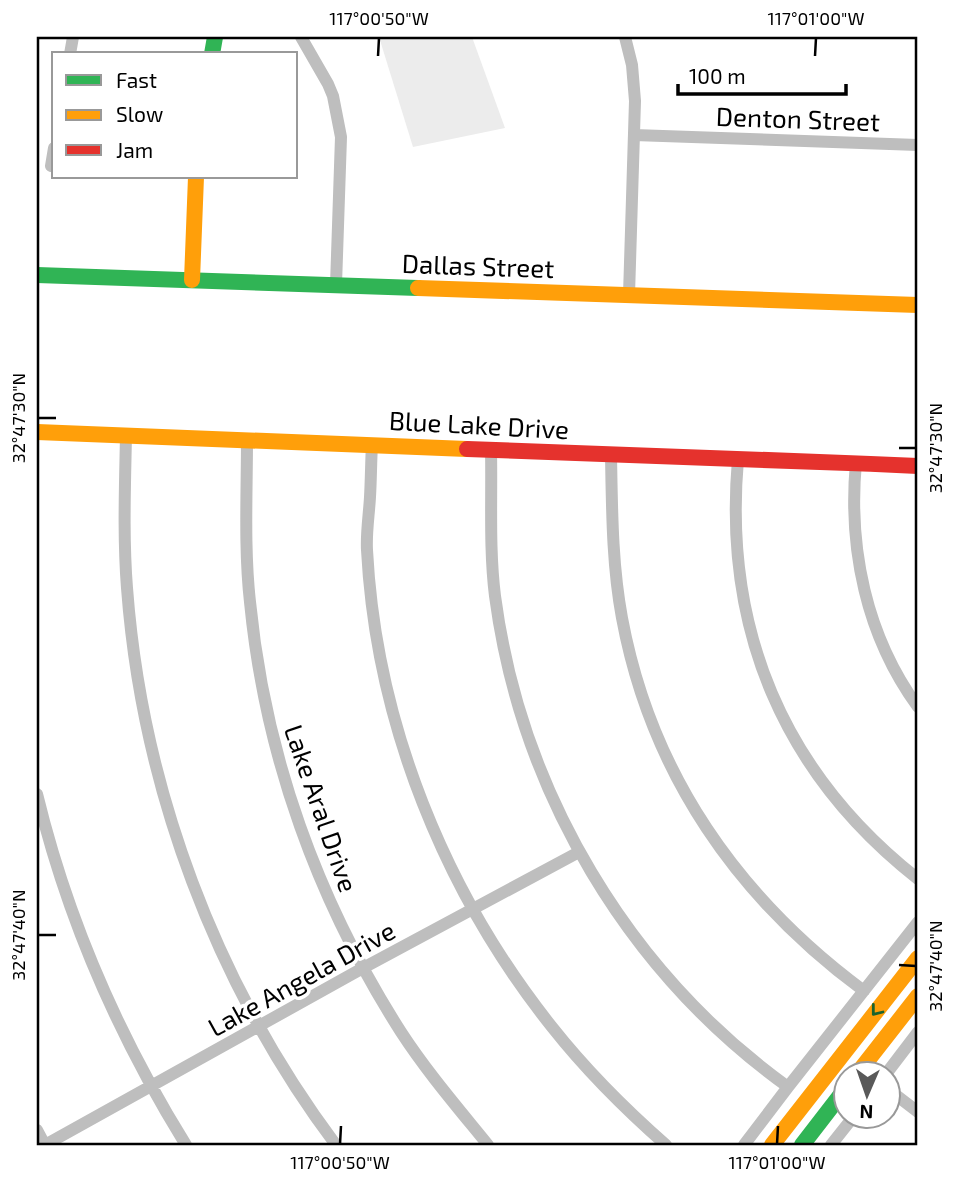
<svg xmlns="http://www.w3.org/2000/svg" width="955" height="1182" font-family="'Exo 2',sans-serif">
<style>
.green{fill:#ececec}
.lines{fill:none;stroke-linecap:round;stroke-linejoin:round}
.street{stroke:#bebebe;stroke-width:12}
.fast{stroke:#30b455;stroke-width:16}
.slow{stroke:#ff9f0a;stroke-width:16}
.jam{stroke:#e5322d;stroke-width:16}
.oneway{stroke:#1a632f}
.ticks{fill:none;stroke:#000;stroke-width:2.5}
.labels{text-anchor:middle;dominant-baseline:central;stroke-width:7;stroke-linejoin:round;paint-order:stroke}
.street-label{font-size:26px;fill:#000;stroke:#fff}
.neatline{fill:none;stroke:#000;stroke-width:2.5}
.ticks-label{font-size:18px;text-anchor:middle;fill:#000}
</style>
<rect width="100%" height="100%" fill="#fff"/>
<path class="green" d="M379,37H472L505,128L413,147Z"/>
<g class="lines">
<path class="street" d="M301,37L328,84L333,96L341,137L336,285
M625,37L632,65L635,101L629,295
M70,54L73,37
M634,135L918,145
M51,166L54,148
M126,435C125,486 123,537 127,588C142,788 216,985 336,1145
M247,439C247,493 244,548 250,602C265,756 318,902 401,1032C427,1072 458,1108 488,1145
M372,444C371,462 371,480 370,497C369,515 366,533 367,550C376,723 445,893 552,1027C586,1070 625,1109 666,1145
M491,449C492,498 489,548 495,596C521,792 628,972 788,1087
M611,455C612,509 612,564 622,618C651,774 738,898 864,991
M738,459C723,629 783,773 918,879
M856,462C848,548 866,636 918,707
M37,794C67,918 119,1037 186,1145
M886,1074L918,1032
M888,1089L918,1112
M37,1130L45,1145
M45,1145L363,968L579,852
M744,1145L788,1087L918,922
M831,1145L854,1116"/>
<path class="fast" d="M212,54L215,37
M37,275L418,288
M802,1145L846,1088"/>
<path class="slow" d="M192,280L196,177
M418,288L918,305
M37,432L467,449
M857,1074L918,996
M772,1145L918,958"/>
<path class="jam" d="M467,449C618,455 768,459 918,466"/>
</g>
<defs><path id="oneway-chevron" d="M-2-3.5L2.5 0L-2 3.5" fill="none" stroke-width="1.6" stroke-linecap="round" stroke-linejoin="round" transform="scale(1.75)"/></defs>
<use class="oneway" href="#oneway-chevron" transform="translate(876 1011) rotate(128)"/>
<path class="ticks" d="M378,56L379,38M815,56L816,38M38,418H56M899,448H916M38,935H56M899,965L916,966M340,1144L341,1126M777,1144L778,1126"/>
<g class="labels">
<g class="street-label">
<text transform="translate(798 118) rotate(2)">Denton Street</text>
<text transform="translate(478 265) rotate(2)">Dallas Street</text>
<text transform="translate(479 424) rotate(3)">Blue Lake Drive</text>
<text transform="translate(322 808) rotate(71)">Lake Aral Drive</text>
<text transform="translate(301 978) rotate(-29)">Lake Angela Drive</text>
</g>
</g>
<rect width="955" height="1182" fill="none" stroke="#ffffff" stroke-width="77"/>
<rect x="52" y="52" width="245" height="126" fill="#ffffff" stroke="#999999" stroke-width="2"/>
<rect x="66" y="75" width="35" height="10" fill="#30b455" stroke="#999999" stroke-width="2"/>
<text x="116" y="88" font-size="21" fill="#000000">Fast</text>
<rect x="66" y="110" width="35" height="10" fill="#ff9f0a" stroke="#999999" stroke-width="2"/>
<text x="116" y="122" font-size="21" fill="#000000">Slow</text>
<rect x="66" y="145" width="35" height="10" fill="#e5322d" stroke="#999999" stroke-width="2"/>
<text x="116" y="158" font-size="21" fill="#000000">Jam</text>
<g transform="translate(867 1095) rotate(182)"><circle r="33" fill="#ffffff" stroke="#999999" stroke-width="2"/>
<path d="M0-5L12 26L0 18L-12 26Z" fill="#595959"/>
<text y="-10" font-size="19" font-weight="bold" text-anchor="middle" fill="#000000">N</text>
</g>
<path d="M678 84v10h168v-10" fill="none" stroke="#000000" stroke-width="3.5"/>
<text x="689" y="84" font-size="21" fill="#000000" stroke="#ffffff" stroke-width="5" paint-order="stroke">100 m</text>
<rect x="38" y="38" width="878" height="1106" class="neatline"/>
<g class="ticks-label">
<text x="379" y="25">117°00'50"W</text>
<text x="816" y="25">117°01'00"W</text>
<text transform="translate(19 418) rotate(-90)" y="6">32°47'30"N</text>
<text transform="translate(936 448) rotate(-90)" y="6">32°47'30"N</text>
<text transform="translate(19 935) rotate(-90)" y="6">32°47'40"N</text>
<text transform="translate(936 966) rotate(-90)" y="6">32°47'40"N</text>
<text x="340" y="1169">117°00'50"W</text>
<text x="777" y="1169">117°01'00"W</text>
</g>
</svg>
